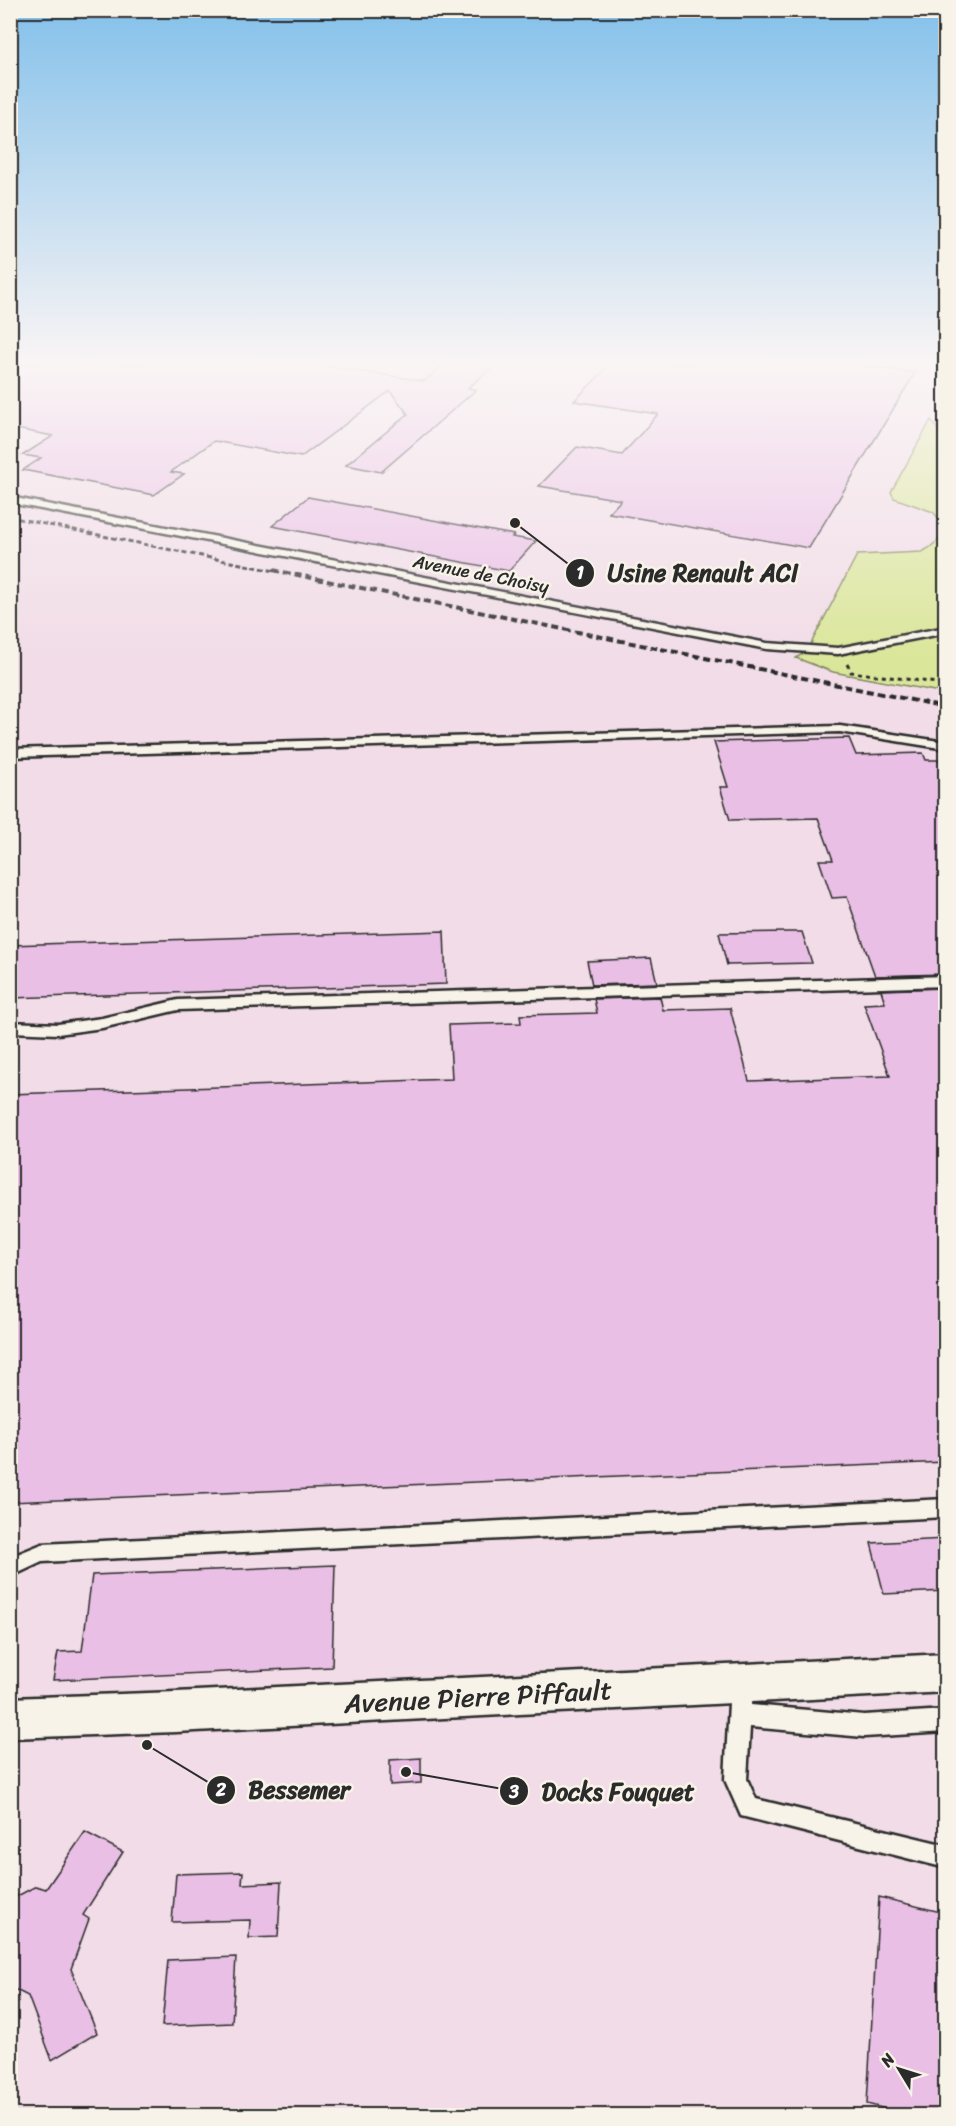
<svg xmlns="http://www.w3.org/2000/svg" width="956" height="2126" font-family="Sriracha,sans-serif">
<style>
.built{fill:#f1dce7}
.green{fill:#dae699;stroke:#828862;stroke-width:1.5}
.building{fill:#eabfe6;stroke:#2b2b2b;stroke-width:1.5}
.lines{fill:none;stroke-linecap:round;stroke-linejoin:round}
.lane-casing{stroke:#2b2b2b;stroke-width:5}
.street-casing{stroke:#2b2b2b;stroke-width:5}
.path{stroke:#2b2b2b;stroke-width:3;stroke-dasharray:4 4;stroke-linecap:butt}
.lane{fill:#f7f3e8;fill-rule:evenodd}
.street{fill:#f7f3e8;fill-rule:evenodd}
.rail-far1{stroke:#2b2b2b;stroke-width:3;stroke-dasharray:5 3;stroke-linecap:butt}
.rail{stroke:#2b2b2b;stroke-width:4;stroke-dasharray:7 4;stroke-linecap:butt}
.labels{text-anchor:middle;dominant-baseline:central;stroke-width:5;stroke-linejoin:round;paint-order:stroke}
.far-street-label{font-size:18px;fill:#2b2b2b;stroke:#f7f3e8}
.near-street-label{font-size:27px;fill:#2b2b2b;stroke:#f7f3e8}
.leader{fill:none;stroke:#2b2b2b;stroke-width:2}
.callout-dot{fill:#2b2b2b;stroke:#f7f3e8;stroke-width:2}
.mark-label{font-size:18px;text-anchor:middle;font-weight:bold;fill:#fff}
.callout-label{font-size:24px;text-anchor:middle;font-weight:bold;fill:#2b2b2b;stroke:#f7f3e8;stroke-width:5;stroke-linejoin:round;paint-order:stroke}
</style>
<rect width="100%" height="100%" fill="#f4e9e8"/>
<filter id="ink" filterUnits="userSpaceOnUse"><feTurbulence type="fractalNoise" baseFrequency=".0167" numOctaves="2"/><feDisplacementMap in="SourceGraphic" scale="12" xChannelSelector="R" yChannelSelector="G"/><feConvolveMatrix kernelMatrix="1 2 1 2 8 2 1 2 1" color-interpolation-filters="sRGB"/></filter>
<g filter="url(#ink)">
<path class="built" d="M11,364H945V674L833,672L945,693V2115L11,2116Z"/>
<path class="green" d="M931,420L945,440V693L833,672L796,658L807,651L857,555L922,552C932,547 944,537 945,526L933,512L894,498L891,492Z"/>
<path class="building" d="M10,364H313L424,381L445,364H497L468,388L476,390L381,472L346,465L408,414L390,391L301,457L214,441L171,472L184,474L154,495L23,470L41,458L23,455L53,436L10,428Z
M611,364H849L915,373L809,548L609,513L621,500L539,486L577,447L622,455L658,414L574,401Z
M308,497L514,535L512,537L536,541L509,571L272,526Z
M849,738L856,755L923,753L926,760H945V974L875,976L847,897L832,898L819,860H833L818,818L730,820L720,787H728L714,742Z
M444,931L446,984L10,998V945Z
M787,932H802L812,963L727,965L719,933Z
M651,958L657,983L592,985L587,961Z
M945,988V1462L10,1502V1094L452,1079L449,1025L521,1023L520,1015L597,1013L594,999L660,997L663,1010L730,1008L749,1081L890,1076L864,1004L885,1003L881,990Z
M945,1539V1591L884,1594L871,1543Z
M335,1565L332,1667L53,1680L58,1652L82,1651L92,1575Z
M421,1758V1783L390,1785V1760Z
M85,1832L123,1852L83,1915L89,1919L71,1969L97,2033L52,2060L28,1996L10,1987V1900L36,1886L46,1889Z
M243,1872L242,1884L281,1882L278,1937L249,1938L250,1920L172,1922L176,1874Z
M879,1897L945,1913V2115H908L867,2104Z
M236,1957L232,2023L162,2026L168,1960Z"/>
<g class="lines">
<g class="lane-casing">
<path id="lane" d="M10,497L767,643L838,648L946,627V633L838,654L767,649L10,503Z
M840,726L946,742V749L840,732L10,757V749Z
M946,976V986L178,1010L102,1028L58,1034L10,1032V1022L58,1024L102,1018L178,1000Z
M946,1499V1517L42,1562L10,1577V1557L42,1544Z
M741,1673L749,1676L752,1683L751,1705L864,1715L946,1710V1732L864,1737L750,1727L747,1779L756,1799L946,1845V1868L741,1816L725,1780L730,1683L733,1676Z"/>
</g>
<g class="street-casing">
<path id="street" d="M946,1654V1692L176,1732L10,1738V1698L176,1692Z"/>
</g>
<path class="path" d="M847,664L851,672L946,684"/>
<use href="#lane" class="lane"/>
<use href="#street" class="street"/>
<path class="rail-far1" d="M10,517L280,572"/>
<path class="rail" d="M273,570L946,707"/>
</g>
</g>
<linearGradient id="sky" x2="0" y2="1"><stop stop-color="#83c0ea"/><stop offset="0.55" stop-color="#faf5f5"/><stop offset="1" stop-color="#faf5f5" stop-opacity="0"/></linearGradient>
<rect width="956" height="661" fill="url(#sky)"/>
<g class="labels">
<g class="far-street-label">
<text transform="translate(481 574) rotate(11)">Avenue de Choisy</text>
</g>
<g class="near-street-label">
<text transform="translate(478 1697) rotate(-3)">Avenue Pierre Piffault</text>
</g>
</g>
<path class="leader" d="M515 523L580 573M147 1745L221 1790M406 1772L514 1791"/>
<g class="callout-dot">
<circle cx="515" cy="523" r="6"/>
<circle cx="147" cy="1745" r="6"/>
<circle cx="406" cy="1772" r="6"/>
<circle cx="580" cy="573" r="15"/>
<circle cx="221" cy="1790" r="15"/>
<circle cx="514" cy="1791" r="15"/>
</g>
<g class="mark-label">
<text x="580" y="579">1</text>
<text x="221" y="1796">2</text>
<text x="514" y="1798">3</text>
</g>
<g class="callout-label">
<text x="703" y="581">Usine Renault ACI</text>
<text x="299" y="1798">Bessemer</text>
<text x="618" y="1800">Docks Fouquet</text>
</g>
<rect width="956" height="2126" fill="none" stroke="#f7f3e8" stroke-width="36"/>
<rect x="18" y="18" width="920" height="2090" fill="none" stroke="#2b2b2b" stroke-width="2" filter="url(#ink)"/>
<g transform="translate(899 2069) rotate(308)" stroke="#f7f3e8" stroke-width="4.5" paint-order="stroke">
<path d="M0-4.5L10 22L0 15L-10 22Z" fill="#2b2b2b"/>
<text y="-9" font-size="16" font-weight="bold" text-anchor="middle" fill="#2b2b2b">N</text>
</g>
</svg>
